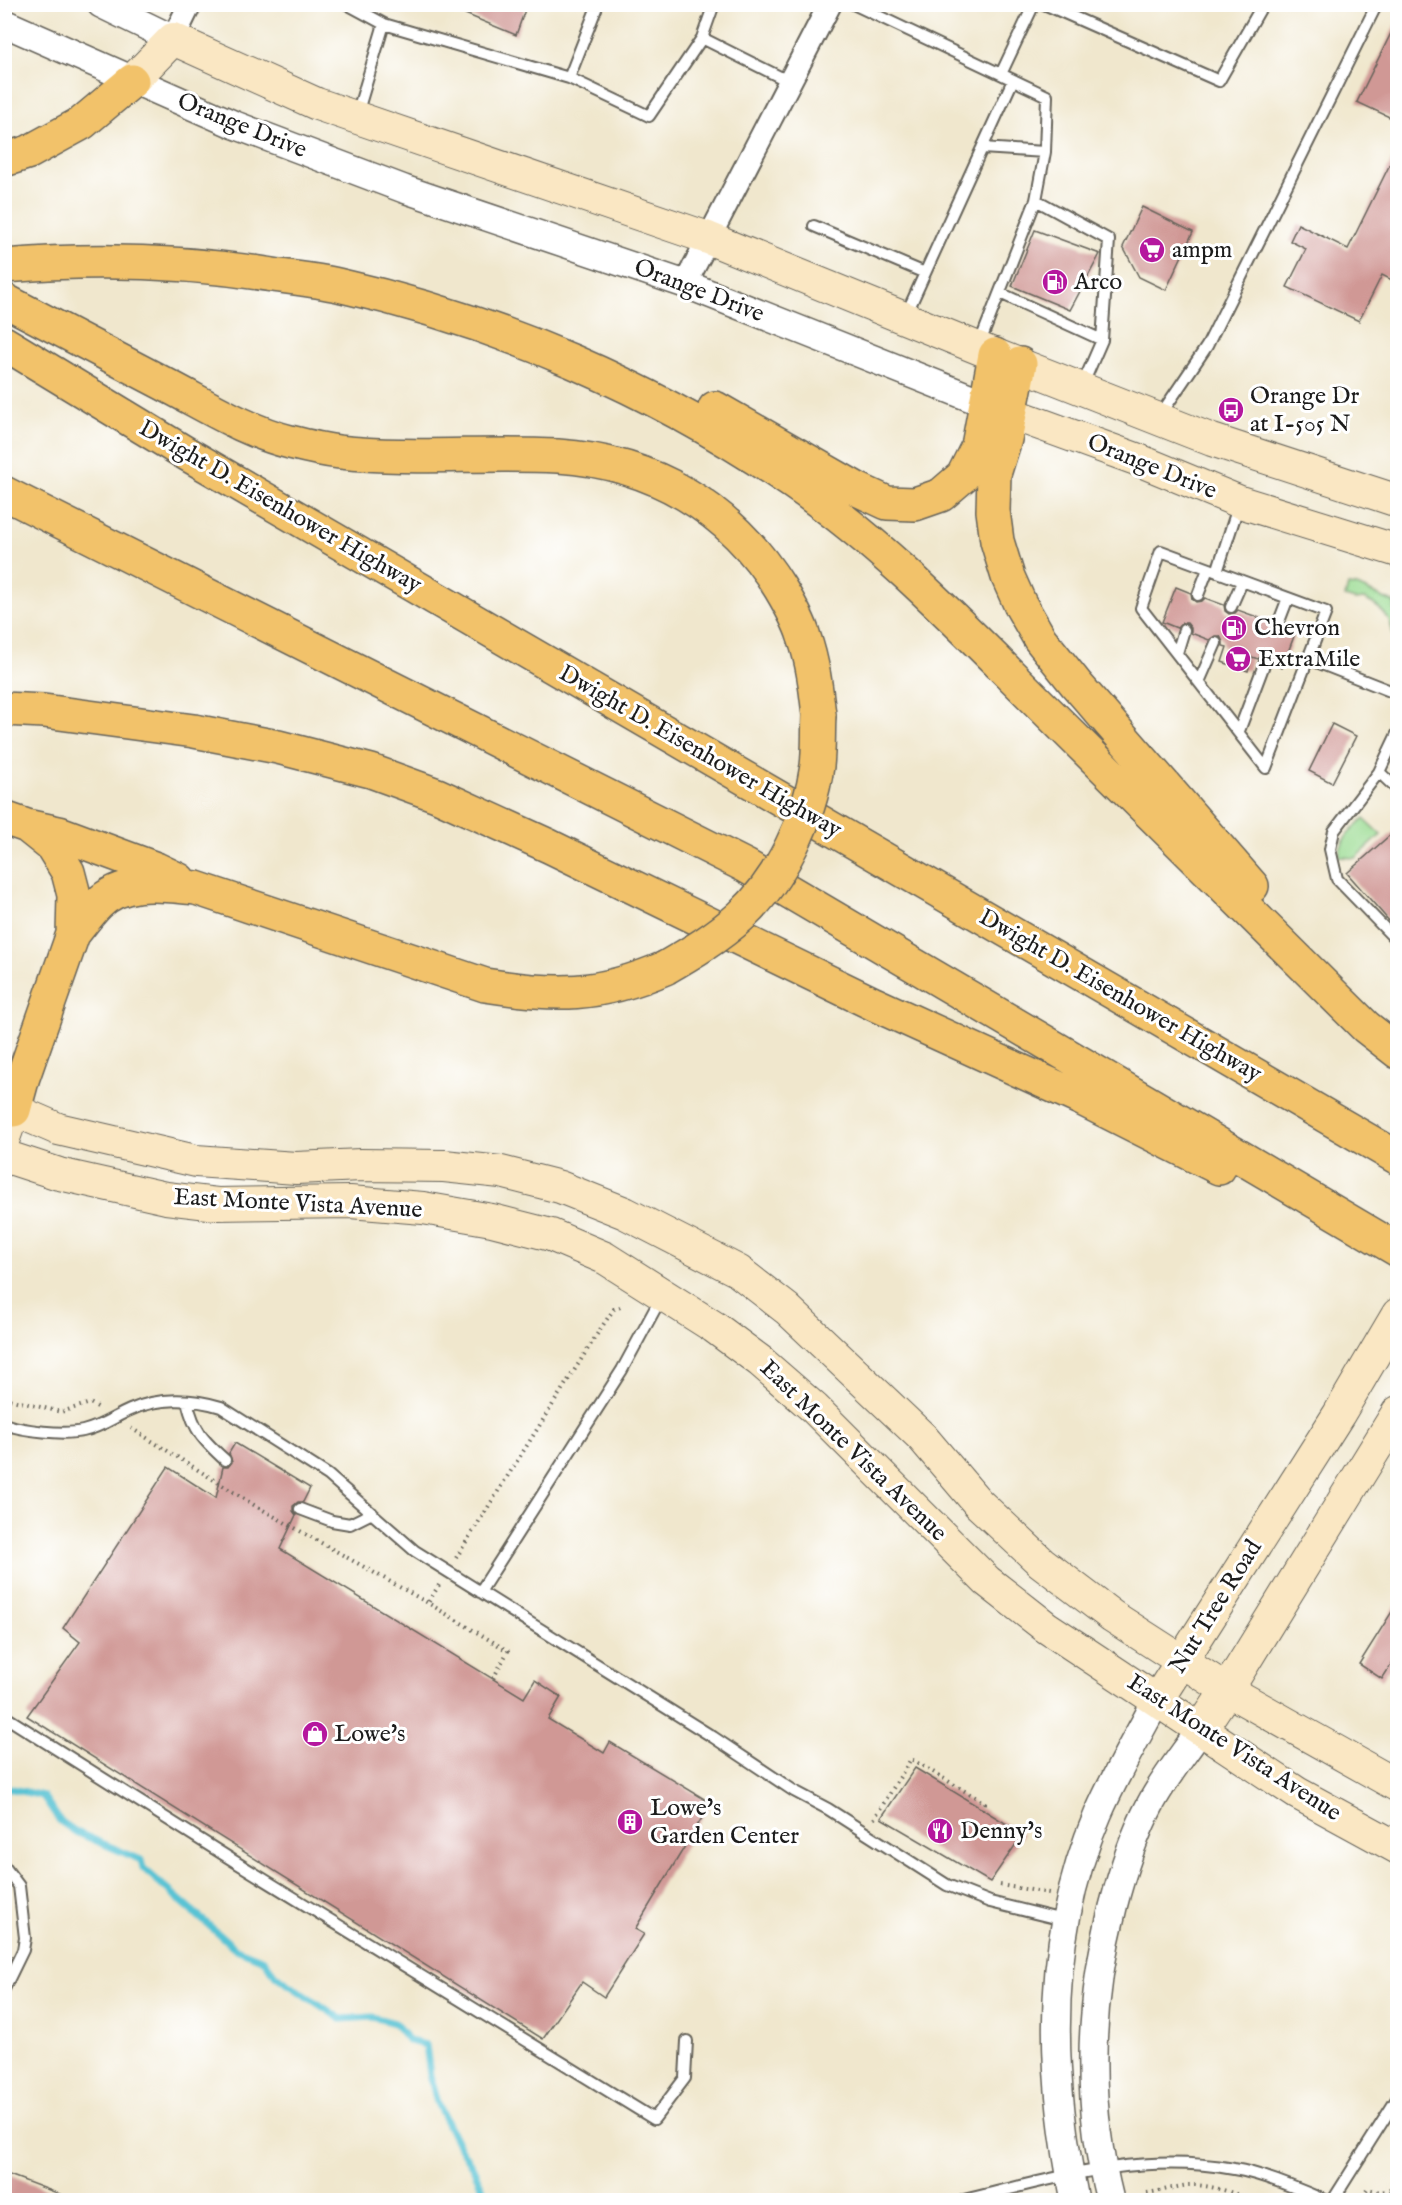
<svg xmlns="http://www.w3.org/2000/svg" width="1402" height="2205" font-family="'IM FELL English',serif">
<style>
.grass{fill:#9bdc93;stroke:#5c7c58;stroke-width:1.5}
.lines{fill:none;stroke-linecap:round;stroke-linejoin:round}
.stream{stroke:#59c3d4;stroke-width:7}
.building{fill:#d09895}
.service-casing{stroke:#66635a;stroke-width:14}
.minor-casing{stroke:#66635a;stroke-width:26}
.tertiary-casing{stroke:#66635a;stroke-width:30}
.secondary-casing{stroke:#66635a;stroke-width:34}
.motorway-casing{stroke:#66635a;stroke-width:36}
.path{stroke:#66635a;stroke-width:4;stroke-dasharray:1.5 4.5;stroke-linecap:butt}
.service{stroke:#fff;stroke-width:10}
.minor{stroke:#fff;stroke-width:22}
.tertiary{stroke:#fff;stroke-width:27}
.secondary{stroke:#fae7c3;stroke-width:32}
.motorway{stroke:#f2c26a;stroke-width:33}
.motorway-bridge-casing{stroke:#66635a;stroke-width:36;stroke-linecap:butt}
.motorway-bridge{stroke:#f2c26a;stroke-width:33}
.labels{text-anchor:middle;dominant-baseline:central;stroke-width:6;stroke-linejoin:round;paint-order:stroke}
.street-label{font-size:24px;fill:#1c1c1c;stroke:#fff}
.poi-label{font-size:24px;fill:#1c1c1c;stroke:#fff;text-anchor:start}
</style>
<rect width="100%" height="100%" fill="#fff"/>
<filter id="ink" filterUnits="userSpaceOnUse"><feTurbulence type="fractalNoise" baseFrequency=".0167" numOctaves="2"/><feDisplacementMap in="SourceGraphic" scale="12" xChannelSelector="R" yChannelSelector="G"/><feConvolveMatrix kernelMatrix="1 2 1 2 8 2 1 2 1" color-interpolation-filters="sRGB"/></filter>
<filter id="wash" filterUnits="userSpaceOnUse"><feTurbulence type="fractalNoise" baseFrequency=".008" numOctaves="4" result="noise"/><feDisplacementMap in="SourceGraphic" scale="24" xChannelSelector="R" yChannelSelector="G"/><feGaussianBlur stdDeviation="1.35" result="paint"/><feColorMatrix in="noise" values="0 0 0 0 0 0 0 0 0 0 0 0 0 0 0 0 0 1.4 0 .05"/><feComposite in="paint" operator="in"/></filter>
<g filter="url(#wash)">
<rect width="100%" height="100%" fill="#f0e7cd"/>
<path class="grass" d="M1348,585L1357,586L1395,603L1394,610L1397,618V653L1396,652C1393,625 1390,611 1364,599L1355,600L1345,597Z
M1364,819L1381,835L1356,858L1339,857C1341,838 1351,830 1364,819Z"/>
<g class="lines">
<path class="stream" d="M4,1787L43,1796L60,1821L76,1832L141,1860L143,1868L236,1949L264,1960L276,1976L341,2019L372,2017L395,2023L409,2041L426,2045L430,2075L437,2103L457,2143L473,2168L488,2200"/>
</g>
<g id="blocks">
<path class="building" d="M441,4H527L516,35Z
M1398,19V121L1357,102Z
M1398,148V283L1382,275L1359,321L1287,287L1306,249L1290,241L1298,224L1348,249Z
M1142,207L1193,232L1166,290L1139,277L1123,247Z
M1035,230L1100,254L1070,310L1012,286Z
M1176,587L1191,593L1192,599L1196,602L1202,601L1205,598L1224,605L1225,611L1229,614L1235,613L1238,610L1271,622L1272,628L1276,631L1282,630L1285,627L1296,631L1282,668L1272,664L1271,658L1267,655L1261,656L1258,659L1252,657L1248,671L1222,662L1227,647L1223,646V642L1220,636H1215L1209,640L1191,633V628L1187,623H1182L1177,628L1162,622Z
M1332,724L1356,736L1332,783L1309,771Z
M1398,828V931L1347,873Z
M235,1443L310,1488L303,1502H298L293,1506V1511L296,1515L280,1549L524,1698L535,1680L561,1697L548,1719L604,1753L610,1742L711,1803L635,1929L644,1934L604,1997L582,1982L543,2039L27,1716L80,1642L63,1628L168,1467L216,1498L223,1467H228L232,1462L229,1453Z
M1398,1602V1654L1382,1679L1359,1664Z
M915,1768L1023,1834L990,1882L881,1818Z
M4,2173L73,2199L72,2200H4Z"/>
</g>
</g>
<g filter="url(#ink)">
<use href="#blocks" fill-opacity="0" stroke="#66635a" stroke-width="1.5"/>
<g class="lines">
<g class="service-casing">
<path id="service" d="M347,4L384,24
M714,4L702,38L790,82
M853,4L1047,96L1045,152L1036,200
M1044,4L1219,81L1263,4
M1001,74L1034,4
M569,78L649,116L702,38
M357,114L384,24L569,78L598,4
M982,148L1045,152
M814,226L925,273
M1000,293L1102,340
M905,317L1013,80
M979,345L1036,200L1109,240L1102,340L1082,386
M1159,417L1207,346L1377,4
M1161,551L1326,612L1266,768L1141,608Z
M1217,572L1239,504
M1198,595L1208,569
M1231,607L1242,582
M1278,624L1288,598
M1177,653L1184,630
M1309,659L1398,694
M1199,682L1216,643
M1239,731L1265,662
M1398,732L1379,772L1398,790
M1379,772L1334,831L1330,849L1337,879L1398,942
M187,1401C194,1431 203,1440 225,1460
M4,1424C24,1431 63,1435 83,1431C101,1427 114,1417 130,1410C159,1397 192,1398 221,1407L328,1475L415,1551L713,1737L794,1791L828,1809L947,1885L990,1902L1067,1921
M300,1509L332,1521L350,1524L372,1513
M480,1592L622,1370L662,1296
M4,1716L234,1861L654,2119L685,2078L687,2041
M4,1866L19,1886L25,1938L23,1950L4,1989
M964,2200C1055,2178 1139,2152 1234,2169C1260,2173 1299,2189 1324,2200
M1333,2200L1398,2097"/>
</g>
<g class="minor-casing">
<path id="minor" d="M173,39L190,4
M685,284L830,4"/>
</g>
<g class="tertiary-casing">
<path id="tertiary" d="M101,4L173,39
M4,23L235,125L404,189L685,284L1004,411
M1075,2200C1049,2073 1045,1935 1098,1814C1115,1775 1137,1737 1157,1700
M1110,2200C1085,2102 1088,2006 1113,1907C1122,1872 1133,1837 1150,1805C1164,1778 1184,1754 1201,1729"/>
</g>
<g class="secondary-casing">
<path id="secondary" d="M132,81L173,39L317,104L708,238L978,348L1212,440L1398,501
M1010,413L1136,459L1240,502L1398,551
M4,1138L14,1110L58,1129L196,1161L296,1168L361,1165L444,1166L501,1172L560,1187L625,1213L738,1271L787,1309L922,1437L978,1503L1041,1562L1112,1616L1227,1690L1398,1786
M4,1156L59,1174L166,1198L217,1204L350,1202L423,1208L492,1220L551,1235L605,1258L714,1327L760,1361L814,1408L987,1581L1046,1627L1297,1793L1398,1848
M1157,1700L1339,1414L1398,1314
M1201,1729L1227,1690L1398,1412"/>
</g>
<g class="motorway-casing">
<path id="motorway" d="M4,160L29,152L82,123L132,81
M4,266C95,258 184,261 273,275C294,278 316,280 338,285C499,321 656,389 792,482C886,546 966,631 1047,711C1153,816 1260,922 1366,1027L1398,1052
M4,300C60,329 116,359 172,388C210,408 249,432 290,442C306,446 323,450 339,452C412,460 485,452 558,456C652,462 731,508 780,588C789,603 799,620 804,637C813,662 816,689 819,715
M4,343L182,451L1398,1158
M1020,364L1005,439L994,474L993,511L997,541L1008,577L1020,604L1040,639L1076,684L1252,886
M715,408L857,489L887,503L915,504L941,495L963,476L978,446L995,355
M4,493L746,866L1398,1250
M4,709L44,711L194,731L278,747L371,771L437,795L549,846L874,1004L1080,1098L1219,1168
M4,818L27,826L59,833L156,869L179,880
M73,934C81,924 89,913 98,904C124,878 162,885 196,888L485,985C556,996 598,997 665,968
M14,1110L23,1077L73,934L74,895L68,872L52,846L27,826"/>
</g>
<path class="path" d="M4,1398L61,1412L90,1403L99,1408
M131,1428L254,1505L428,1603
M456,1558L601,1328L614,1309L624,1306
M439,1585L428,1603L508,1651L493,1679
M874,1819L911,1759L985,1803L982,1810
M1000,1885L1049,1893
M1394,2189L1398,2175
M1147,2193C1161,2191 1175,2187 1188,2185C1208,2184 1235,2193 1253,2200
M1359,2200L1367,2189L1381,2192L1394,2189L1398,2191"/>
<use href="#service" class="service"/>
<use href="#minor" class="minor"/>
<use href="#tertiary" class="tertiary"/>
<use href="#secondary" class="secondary"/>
<use href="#motorway" class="motorway"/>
<g class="motorway-bridge-casing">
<path id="motorway-bridge" d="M665,968C691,953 718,937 741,916C780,880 810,818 817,766C819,749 818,732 819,715"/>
</g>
<use href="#motorway-bridge" class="motorway-bridge"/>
</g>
</g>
<defs>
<g id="supermarket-disc" transform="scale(1.35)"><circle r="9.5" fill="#b5179e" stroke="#fff"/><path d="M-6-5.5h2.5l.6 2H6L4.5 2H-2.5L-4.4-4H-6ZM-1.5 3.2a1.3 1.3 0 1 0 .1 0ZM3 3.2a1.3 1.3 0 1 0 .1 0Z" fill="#fff"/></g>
<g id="fuel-disc" transform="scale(1.35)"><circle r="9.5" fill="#b5179e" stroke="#fff"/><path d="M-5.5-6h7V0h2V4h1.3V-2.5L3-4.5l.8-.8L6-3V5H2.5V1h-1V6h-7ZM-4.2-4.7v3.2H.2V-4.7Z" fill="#fff"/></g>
<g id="bus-disc" transform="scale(1.35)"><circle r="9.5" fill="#b5179e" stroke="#fff"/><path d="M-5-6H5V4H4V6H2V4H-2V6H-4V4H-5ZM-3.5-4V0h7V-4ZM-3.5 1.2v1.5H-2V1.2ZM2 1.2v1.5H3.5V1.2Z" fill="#fff"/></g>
<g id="shop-disc" transform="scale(1.35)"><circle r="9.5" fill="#b5179e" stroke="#fff"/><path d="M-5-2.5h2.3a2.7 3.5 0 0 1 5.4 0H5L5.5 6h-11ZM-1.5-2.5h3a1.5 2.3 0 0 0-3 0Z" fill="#fff"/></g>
<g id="building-disc" transform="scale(1.35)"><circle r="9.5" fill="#b5179e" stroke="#fff"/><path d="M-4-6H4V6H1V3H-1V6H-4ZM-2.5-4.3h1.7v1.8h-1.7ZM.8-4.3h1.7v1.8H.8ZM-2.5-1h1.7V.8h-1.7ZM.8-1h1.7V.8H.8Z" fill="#fff"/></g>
<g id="restaurant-disc" transform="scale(1.35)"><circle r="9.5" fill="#b5179e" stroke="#fff"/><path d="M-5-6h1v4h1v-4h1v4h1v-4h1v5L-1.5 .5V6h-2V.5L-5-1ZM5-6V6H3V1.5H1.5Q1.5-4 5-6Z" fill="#fff"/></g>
</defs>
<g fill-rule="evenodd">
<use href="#supermarket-disc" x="1152" y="250"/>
<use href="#fuel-disc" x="1055" y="282"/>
<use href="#bus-disc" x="1231" y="410"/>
<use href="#fuel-disc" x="1234" y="628"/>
<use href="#supermarket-disc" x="1238" y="659"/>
<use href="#shop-disc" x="315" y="1734"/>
<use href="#building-disc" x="630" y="1822"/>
<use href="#restaurant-disc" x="940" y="1831"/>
</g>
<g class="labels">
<g class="street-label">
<text transform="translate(242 126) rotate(22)">Orange Drive</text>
<text transform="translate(699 291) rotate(21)">Orange Drive</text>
<text transform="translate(1152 467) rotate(22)">Orange Drive</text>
<text transform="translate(280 507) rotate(30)">Dwight D. Eisenhower Highway</text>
<text transform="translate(700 752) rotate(30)">Dwight D. Eisenhower Highway</text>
<text transform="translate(1120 996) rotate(30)">Dwight D. Eisenhower Highway</text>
<text transform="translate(298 1204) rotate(3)">East Monte Vista Avenue</text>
<text transform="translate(853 1451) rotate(44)">East Monte Vista Avenue</text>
<text transform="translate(1216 1607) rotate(-58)">Nut Tree Road</text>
<text transform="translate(1234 1748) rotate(33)">East Monte Vista Avenue</text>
</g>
<g class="poi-label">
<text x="1172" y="250">ampm</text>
<text x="1074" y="282">Arco</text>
<text x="1250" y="396">Orange Dr<tspan x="1250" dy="28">at I-505 N</tspan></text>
<text x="1254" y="628">Chevron</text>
<text x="1258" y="659">ExtraMile</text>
<text x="334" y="1734">Lowe's</text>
<text x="650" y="1808">Lowe's<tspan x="650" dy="28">Garden Center</tspan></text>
<text x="960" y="1831">Denny's</text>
</g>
</g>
<rect width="1402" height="2205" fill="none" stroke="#fff" stroke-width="24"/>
</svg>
